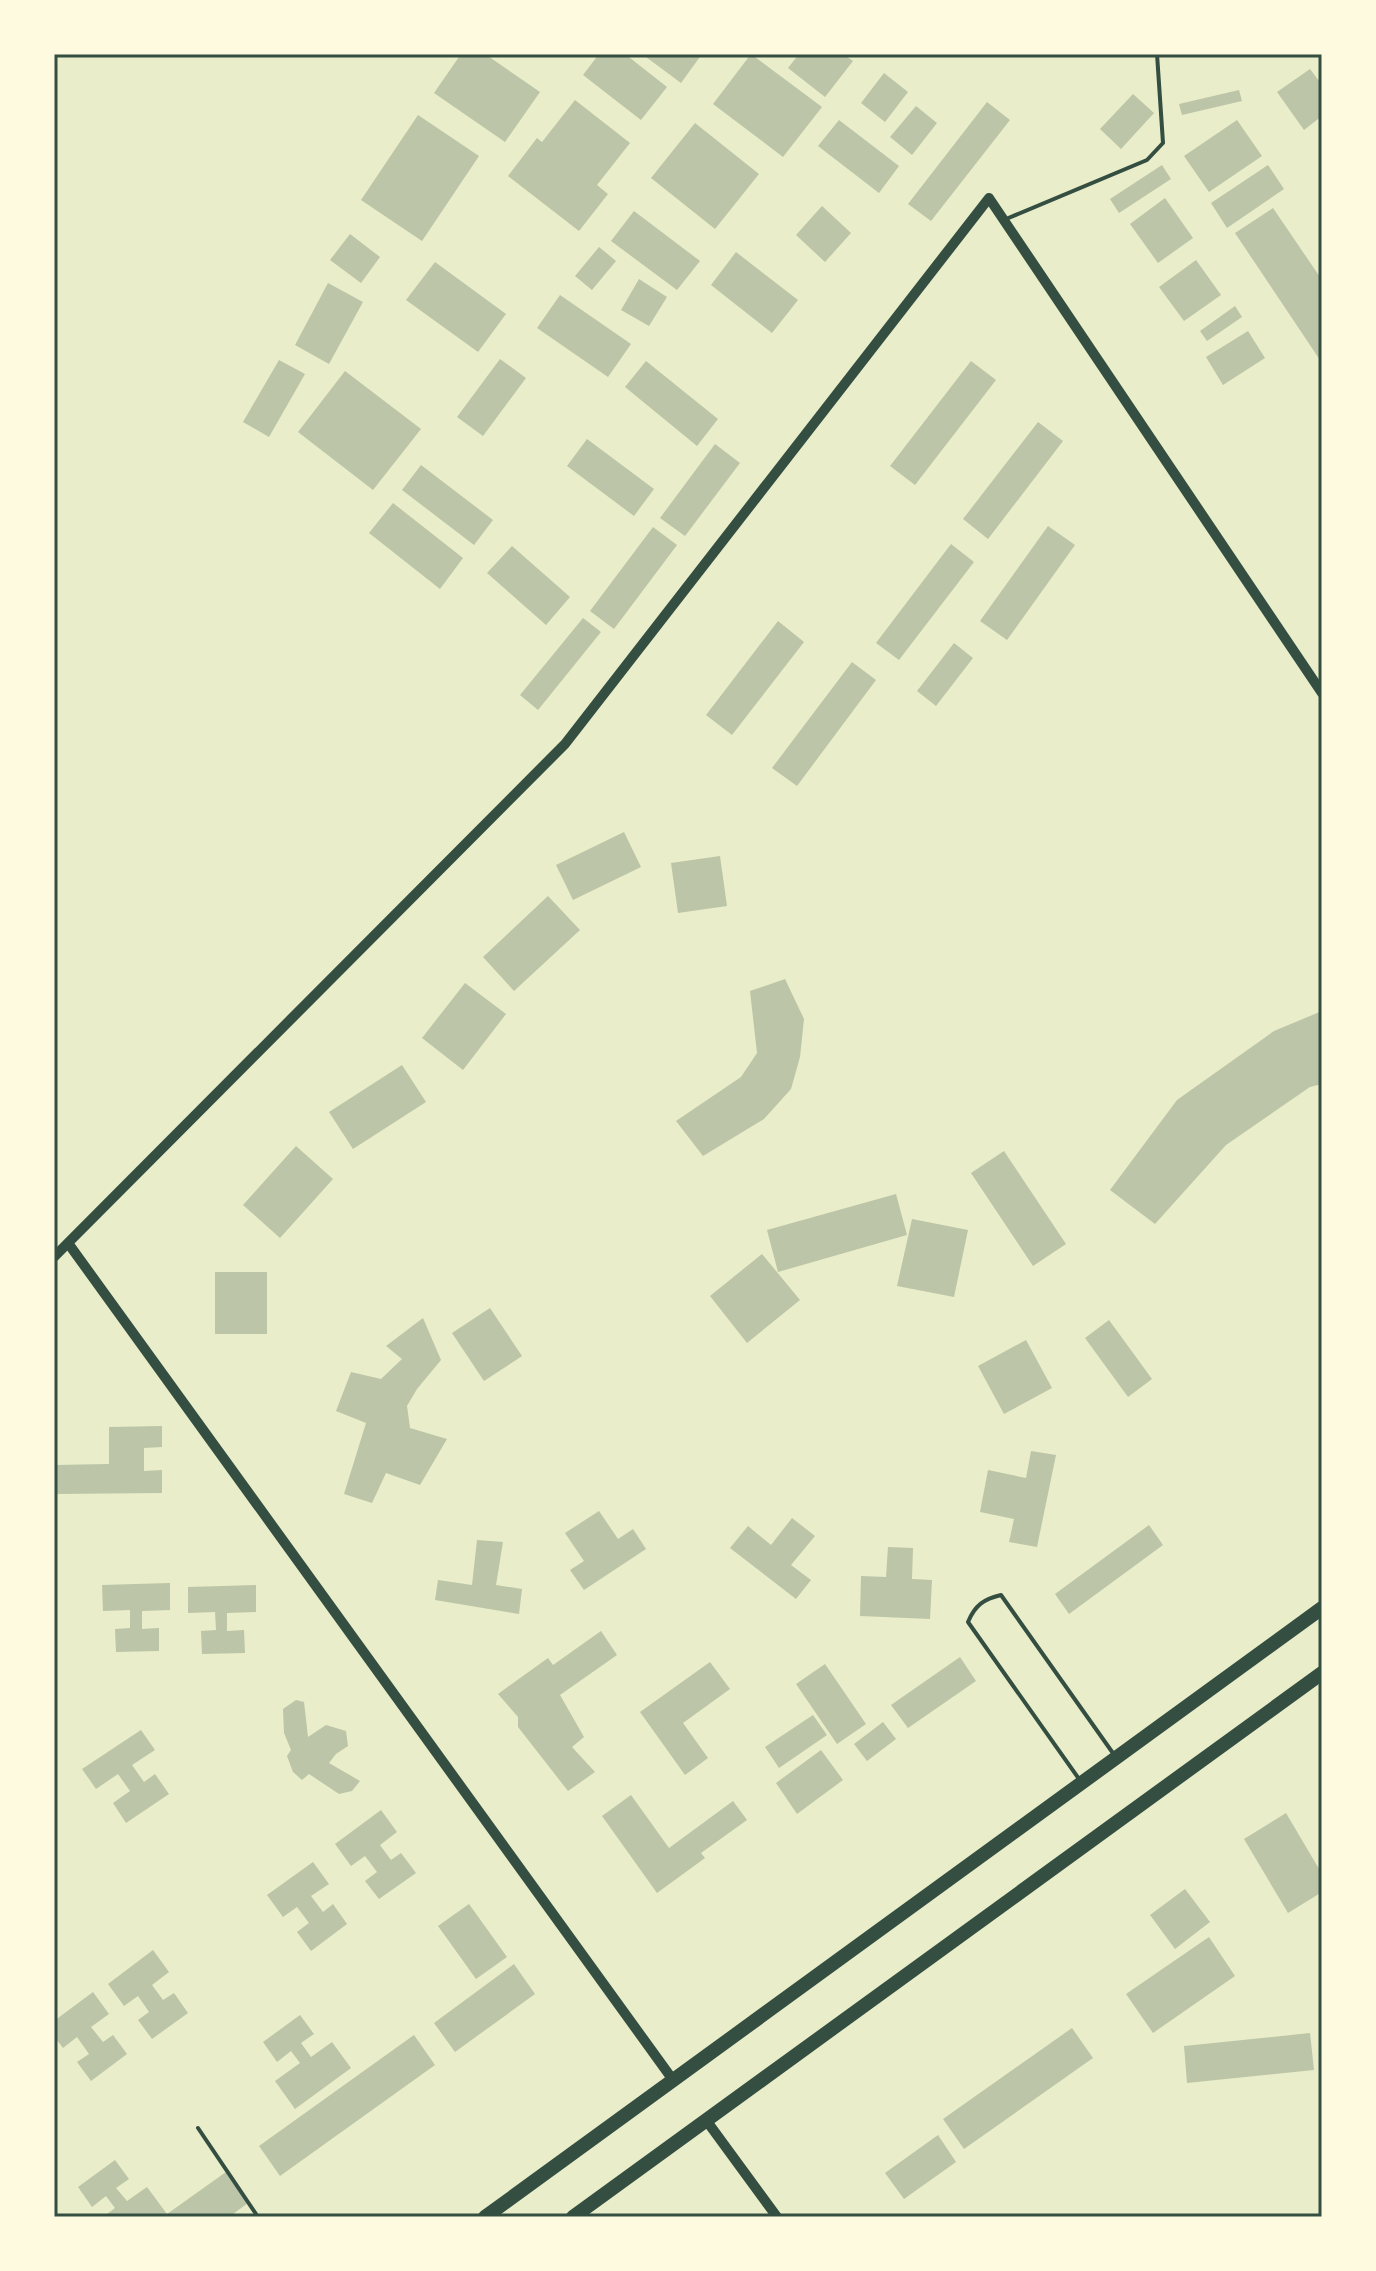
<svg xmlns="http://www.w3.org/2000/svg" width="1376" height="2271" font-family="Manrope,sans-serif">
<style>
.building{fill:#bcc5a7}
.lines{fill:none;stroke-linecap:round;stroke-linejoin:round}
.service{stroke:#344e41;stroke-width:4}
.tertiary{stroke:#344e41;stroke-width:10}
.trunk{stroke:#344e41;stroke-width:14}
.neatline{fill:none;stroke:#344e41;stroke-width:3}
</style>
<rect width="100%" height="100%" fill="#e9edc9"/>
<path class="building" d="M461,54H485L540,92L505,142L434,93Z
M599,54H625L667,87L641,120L583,75Z
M642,54H702L681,83Z
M751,54L822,107L783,157L713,104Z
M799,54H843L853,61L825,97L788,68Z
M1310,69L1322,85V116L1304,130L1277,92Z
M884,73L908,92L885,122L861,103Z
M1239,90L1242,101L1182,115L1179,104Z
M1133,94L1154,113L1121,149L1100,129Z
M575,100L630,143L597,185L608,194L579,231L508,176L537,138L542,142Z
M987,102L1010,120L931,221L908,204Z
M916,106L937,123L912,155L890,137Z
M418,115L479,156L422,241L361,200Z
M839,120L899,166L879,193L818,146Z
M1237,120L1262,156L1209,192L1184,156Z
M695,123L759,174L715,229L651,178Z
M1162,165L1171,179L1119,213L1110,199Z
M1268,165L1284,189L1227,228L1211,203Z
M1165,198L1193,238L1158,263L1130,224Z
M822,206L851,233L825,262L796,235Z
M1273,208L1322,280V363L1235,233Z
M634,211L700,261L677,290L611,241Z
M350,234L380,257L361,283L330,260Z
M599,247L616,261L592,290L575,276Z
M736,252L798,300L772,333L711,285Z
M1196,260L1221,295L1184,321L1159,287Z
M435,262L506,314L478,352L406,300Z
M639,279L667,297L649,326L621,310Z
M328,283L363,302L329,364L295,345Z
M560,295L631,344L608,377L537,328Z
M1235,306L1242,317L1207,341L1200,331Z
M1248,331L1265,358L1223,385L1206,357Z
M500,359L526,378L483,436L457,417Z
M279,360L305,374L269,437L243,422Z
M646,361L718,419L697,446L625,387Z
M971,361L996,380L915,485L890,466Z
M345,371L421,429L373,490L298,432Z
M1038,422L1063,441L988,539L963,519Z
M587,439L654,489L634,516L567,466Z
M715,444L740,463L685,536L660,518Z
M421,465L493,520L474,545L402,490Z
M393,503L463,558L440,589L369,533Z
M1048,526L1075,545L1007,640L980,621Z
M653,527L677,545L614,629L590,611Z
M951,544L974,562L899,660L876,643Z
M512,546L570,597L546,625L487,573Z
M583,618L601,632L538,710L520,695Z
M778,621L804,642L732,735L706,715Z
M954,643L973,658L936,706L917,691Z
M852,662L876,680L797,786L772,768Z
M624,832L641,867L573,900L556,865Z
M720,856L727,906L678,913L671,863Z
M548,896L580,930L514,991L483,957Z
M785,979L804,1019L800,1057L791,1089L764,1119L703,1156L676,1121L741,1077L757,1053L750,991Z
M465,983L506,1014L463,1070L422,1038Z
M1322,1011V1084L1310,1087L1226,1145L1155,1224L1110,1190L1177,1100L1274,1031Z
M402,1065L426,1102L353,1149L329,1112Z
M296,1146L333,1179L280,1238L243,1205Z
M1004,1151L1066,1244L1033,1266L971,1173Z
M896,1194L907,1235L778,1272L767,1230Z
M912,1219L968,1230L954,1297L897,1286Z
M762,1254L800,1300L747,1343L710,1296Z
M215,1272H267V1334H215Z
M490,1308L522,1356L484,1381L452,1333Z
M423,1318L441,1360L417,1389L407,1406L410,1428L447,1439L420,1485L386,1473L372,1503L344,1494L366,1423L336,1411L351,1372L381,1379L402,1359L386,1346Z
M1109,1320L1152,1379L1128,1397L1085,1338Z
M1026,1340L1052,1388L1004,1414L978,1366Z
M162,1426V1447L144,1448V1471L162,1470V1493L54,1494V1465L109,1464V1427Z
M1031,1451L1056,1455L1037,1547L1009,1542L1014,1519L980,1512L988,1470L1026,1478Z
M599,1511L618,1539L633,1529L646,1549L584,1590L570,1570L584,1561L565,1533Z
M792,1518L815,1536L791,1565L811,1580L796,1599L730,1548L748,1526L771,1545Z
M1149,1525L1163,1545L1069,1614L1055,1594Z
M477,1540L503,1542L496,1585L522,1589L519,1614L435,1600L438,1580L472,1585Z
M888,1547L913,1548L912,1579L932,1580L930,1619L860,1616L861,1576L886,1577Z
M170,1583V1610L142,1611V1629L159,1628V1651L116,1652L115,1629L130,1628V1610L103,1611L102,1585Z
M256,1585V1612L227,1613V1631L244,1630L245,1653L202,1654L201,1631L216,1630L215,1612L188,1613V1587Z
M601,1631L617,1655L560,1695L584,1737L572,1747L595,1772L568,1791L518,1727V1717L498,1694L548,1658L553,1665Z
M960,1657L976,1681L908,1728L891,1705Z
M710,1662L730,1689L683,1723L708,1758L685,1775L640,1712Z
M825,1664L866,1724L837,1744L796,1684Z
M296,1700L304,1702L308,1737L326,1725L346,1731L348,1746L336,1754L329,1763L360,1781L352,1791L339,1794L309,1774L302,1780L293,1772L287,1756L291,1750L284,1733L283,1709Z
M813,1715L827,1735L779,1768L765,1747Z
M883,1722L896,1739L867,1761L854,1744Z
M141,1730L155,1750L132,1765L144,1782L155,1774L169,1794L126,1823L113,1803L130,1791L118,1774L96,1789L82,1769Z
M821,1750L843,1780L797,1814L776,1783Z
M631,1795L669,1848L733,1801L747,1820L701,1853L705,1858L657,1893L602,1816Z
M381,1810L397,1832L380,1845L391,1860L401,1853L416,1873L379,1899L365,1881L377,1872L365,1856L351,1866L335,1844Z
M1286,1813L1322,1874V1892L1288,1913L1244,1839Z
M313,1862L329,1884L311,1896L323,1912L333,1904L347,1924L311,1951L297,1932L309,1923L297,1907L283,1917L267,1895Z
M1185,1889L1210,1922L1175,1949L1150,1915Z
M469,1904L507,1957L476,1979L438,1926Z
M1209,1937L1235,1976L1153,2033L1126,1994Z
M153,1950L169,1972L152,1985L163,2000L174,1993L188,2013L152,2039L138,2020L149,2012L138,1996L124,2006L108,1984Z
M514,1964L535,1994L455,2052L434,2023Z
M93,1992L109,2014L91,2027L103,2042L113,2035L127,2054L91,2081L77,2062L89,2054L77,2037L63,2048L54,2036V2021Z
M300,2015L314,2034L301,2043L311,2057L332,2042L351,2068L295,2109L275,2081L300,2063L291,2051L277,2062L263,2042Z
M1072,2028L1093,2058L964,2149L943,2119Z
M1310,2033L1314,2070L1187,2083L1184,2046Z
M414,2035L435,2065L280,2176L259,2146Z
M938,2135L956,2162L904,2199L885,2173Z
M115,2160L129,2179L116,2188L127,2201L147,2187L167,2214L226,2172L248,2203L229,2217H103L115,2208L106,2196L92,2207L78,2187Z"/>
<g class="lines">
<path class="service" d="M1006,219L1147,160L1163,143L1157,54
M1079,1779L968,1622C975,1605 984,1599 1001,1595L1115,1756
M198,2128L258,2217"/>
<path class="tertiary" d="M68,1243L673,2080
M54,1257L565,744L989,198L1322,693
M706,2120L777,2217"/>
<path class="trunk" d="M485,2217L1322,1608
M573,2217L1322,1673"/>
</g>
<rect width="1376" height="2271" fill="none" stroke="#fefae0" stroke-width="112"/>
<rect x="56" y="56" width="1264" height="2159" class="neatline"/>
</svg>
